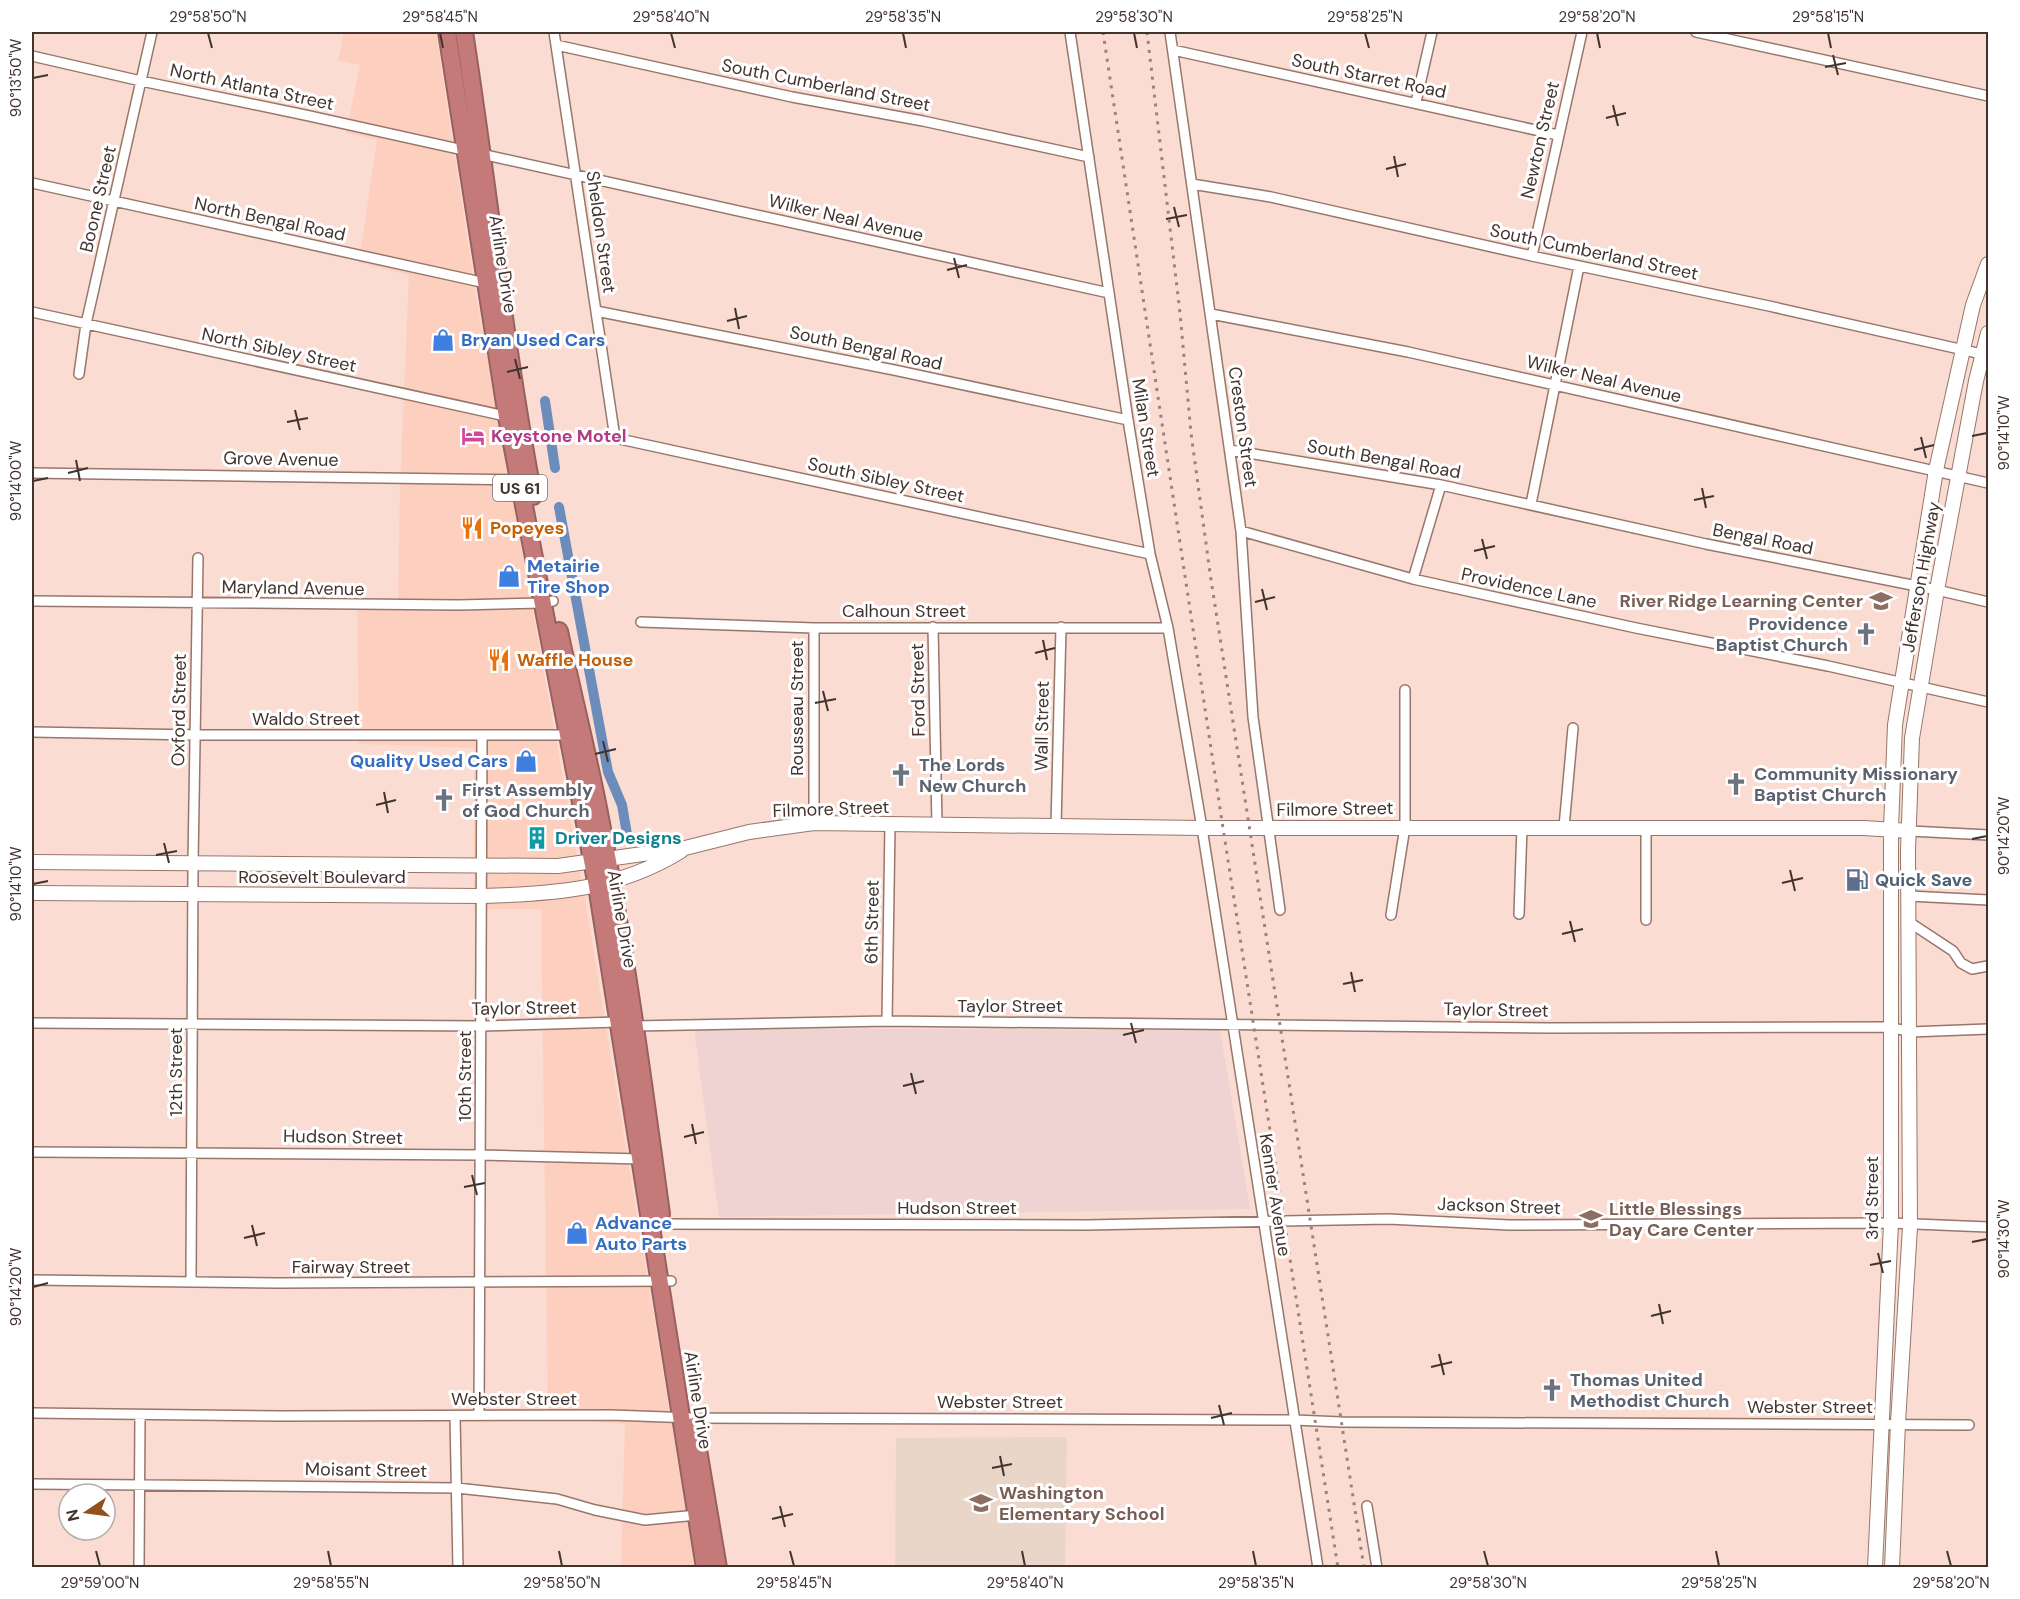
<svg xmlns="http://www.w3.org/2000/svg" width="2020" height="1599" font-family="'DM Sans',sans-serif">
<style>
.built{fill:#fdcfbf}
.industrial{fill:#eed3d2}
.education{fill:#ead6c8}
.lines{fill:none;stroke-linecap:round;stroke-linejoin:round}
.canal{stroke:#6c8dbc;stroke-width:10}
.street-casing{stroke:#98766a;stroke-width:12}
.secondary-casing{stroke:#98766a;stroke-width:16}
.highway-casing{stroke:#97615f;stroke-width:20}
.street{stroke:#fff;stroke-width:9}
.secondary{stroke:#fff;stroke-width:14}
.highway{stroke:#c57a7a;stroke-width:16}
.rail{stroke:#99837b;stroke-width:3;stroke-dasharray:3 6;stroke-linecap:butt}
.ticks{fill:none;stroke:#42332e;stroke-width:2}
.labels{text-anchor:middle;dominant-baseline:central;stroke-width:6;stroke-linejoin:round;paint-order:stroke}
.shield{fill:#fff;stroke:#7b706d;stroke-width:1.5}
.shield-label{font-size:16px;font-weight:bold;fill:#42332e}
.street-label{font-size:18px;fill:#42332e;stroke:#fff}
.shop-label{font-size:18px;font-weight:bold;fill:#366cbe;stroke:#fff;text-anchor:start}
.hotel-label{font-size:18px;font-weight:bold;fill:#b23c85;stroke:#fff;text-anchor:start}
.food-label{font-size:18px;font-weight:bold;fill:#c56008;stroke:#fff;text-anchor:start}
.education-label{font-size:18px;font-weight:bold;fill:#785e54;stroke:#fff;text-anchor:start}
.worship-label{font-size:18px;font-weight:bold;fill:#5b616d;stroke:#fff;text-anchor:start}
.culture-label{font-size:18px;font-weight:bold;fill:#0d838f;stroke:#fff;text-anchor:start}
.service-label{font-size:18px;font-weight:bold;fill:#4e5e75;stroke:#fff;text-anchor:start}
.neatline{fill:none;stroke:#42332e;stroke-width:2}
.ticks-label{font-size:15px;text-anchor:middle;fill:#42332e}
</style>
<rect width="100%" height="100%" fill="#fbdcd2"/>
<path class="built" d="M344,32H436L476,296L586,905L695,1567H621L625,1424L548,1418L541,909H474V748L359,744L357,603H398L400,486L409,275L359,263L377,140L346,133L360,65L338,60Z"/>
<path class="industrial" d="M694,1028L1220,1030L1250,1209L719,1217Z"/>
<path class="education" d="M1067,1437L1065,1567H895L896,1438Z"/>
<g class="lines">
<path class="canal" d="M545,401L555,468
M559,507L608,772L622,805L628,840"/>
<g class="street-casing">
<path id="street" d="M554,32L615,438L1150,554
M1070,32L1128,420L1150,554L1168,628L1202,828L1318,1568
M1170,32L1241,531L1253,717L1280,910
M1696,32L1988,96
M556,45L792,97L923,121L1089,157
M1173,50L1558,135
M32,56L141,81L305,115L1109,293
M1416,102L1432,32
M32,183L490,284
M1192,184L1271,197L1532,256L1769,306L1986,355
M1532,256L1582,32
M596,311L894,370L1128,420
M32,312L510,417
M1211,314L1408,352L1988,483
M79,374L86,324L152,32
M1230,450L1441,485L1706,544L1937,590L1988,602
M32,473L521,480
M1531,504L1579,266
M1241,531L1413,579L1636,628L1828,666L1988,702
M1413,579L1441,485
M32,601L459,605L542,603L553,601
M641,622L814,628H1168
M933,627L937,825
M32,732L196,735H572
M814,823V628
M1056,826L1061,627
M1564,827L1573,728
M1910,831L1988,835
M1909,896L1988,900
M1519,914L1522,827
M1391,915L1405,827V690
M1646,920V828
M1909,922L1953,951L1961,963L1972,969L1988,966
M887,1021L890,824
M32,1023L482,1026L619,1022L635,1026L887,1021L1550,1028L1890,1027L1910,1032L1988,1029
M32,1152L482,1155L642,1159
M651,1224L1087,1225L1388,1219L1509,1225L1891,1223L1988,1227
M32,1280L279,1283L671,1281
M191,1282L193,863L198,558
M32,1413L281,1416L611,1415L693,1418L1295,1420L1341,1422L1969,1425
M479,1415L482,736
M455,1416L458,1568
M32,1484L457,1488L557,1499L595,1510L645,1520L697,1515
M1367,1506L1377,1568
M139,1568L140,1415"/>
</g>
<g class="secondary-casing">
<path id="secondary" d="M32,862L558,866L685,848L749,832L814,823L1202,828H1864L1910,831
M32,893L482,896C554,894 618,890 681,851
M1875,1568L1891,1223V829L1895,725L1936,470L1973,305L1988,264
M1892,1568L1898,1423L1910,1227L1908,851L1912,738L1937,590L1976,381L1988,333"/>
</g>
<g class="highway-casing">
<path id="highway" d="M447,32L507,417L597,886L705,1568
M464,32C488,186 504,343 533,496
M559,631C572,693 588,755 600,818C625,949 643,1081 661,1214
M694,1426L718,1568"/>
</g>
<use href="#street" class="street"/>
<use href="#secondary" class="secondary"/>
<use href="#highway" class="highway"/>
<path class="rail" d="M1103,32L1223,828L1338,1568
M1147,32L1180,313L1191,433L1210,573L1364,1568"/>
</g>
<path class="ticks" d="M208,33L212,48M440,33L443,48M671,33L675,48M903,33L906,48M1134,33L1137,48M1365,33L1369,48M1597,33L1600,48M1828,33L1831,48M1833,55L1838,75M1825,67L1846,63M33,78L48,75M1613,105L1618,126M1606,118L1626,113M1394,156L1398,177M1386,169L1406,164M1174,207L1179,227M1166,219L1187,215M954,258L959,278M947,270L967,265M735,308L739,329M727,321L747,316M515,359L520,379M507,372L528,367M295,410L300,430M287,422L308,418M1972,436L1987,433M1921,437L1926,458M1914,450L1934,445M76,460L80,481M68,473L88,468M33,481L48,478M1702,488L1706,508M1694,500L1714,496M1482,539L1487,559M1474,551L1495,546M1262,589L1267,610M1255,602L1275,597M1043,640L1047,660M1035,653L1055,648M823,691L828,711M815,703L836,699M603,741L608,762M595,754L616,749M384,792L388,813M376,805L396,800M1972,839L1987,836M164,843L169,863M156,855L177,851M1790,870L1795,891M1782,883L1803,878M33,884L48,881M1570,921L1575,942M1562,934L1583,929M1351,972L1355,992M1343,984L1363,980M1131,1023L1136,1043M1123,1035L1144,1030M911,1073L916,1094M903,1086L924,1081M692,1124L696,1144M684,1137L704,1132M472,1175L477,1195M464,1187L485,1183M252,1225L257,1246M244,1238L265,1233M1972,1242L1987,1239M1878,1253L1883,1273M1870,1265L1891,1261M33,1287L48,1283M1659,1304L1663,1324M1651,1316L1671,1311M1439,1354L1444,1375M1431,1367L1452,1362M1219,1405L1224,1425M1211,1418L1232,1413M1000,1456L1004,1476M992,1468L1012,1464M780,1506L785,1527M772,1519L793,1514M96,1551L100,1566M328,1551L331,1566M559,1551L562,1566M790,1551L794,1566M1022,1551L1025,1566M1253,1551L1256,1566M1484,1551L1488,1566M1716,1551L1719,1566M1947,1551L1951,1566"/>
<defs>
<g id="shop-bare" transform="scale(1.8)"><path d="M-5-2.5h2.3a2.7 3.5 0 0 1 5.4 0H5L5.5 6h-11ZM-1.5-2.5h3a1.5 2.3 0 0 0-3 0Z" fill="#3f7fe0" stroke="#fff" stroke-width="2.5" paint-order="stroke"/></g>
<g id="hotel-bare" transform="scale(1.8)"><path d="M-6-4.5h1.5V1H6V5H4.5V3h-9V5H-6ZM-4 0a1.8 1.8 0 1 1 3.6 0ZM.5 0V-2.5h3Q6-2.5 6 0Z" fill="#d1479c" stroke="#fff" stroke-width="2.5" paint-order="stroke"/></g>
<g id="restaurant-bare" transform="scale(1.8)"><path d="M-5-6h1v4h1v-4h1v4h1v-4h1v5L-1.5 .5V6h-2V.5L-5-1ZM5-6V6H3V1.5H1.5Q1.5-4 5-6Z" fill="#e8710a" stroke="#fff" stroke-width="2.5" paint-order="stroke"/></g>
<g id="school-bare" transform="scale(1.8)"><path d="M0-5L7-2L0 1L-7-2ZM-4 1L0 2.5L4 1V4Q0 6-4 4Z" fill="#8d6e63" stroke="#fff" stroke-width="2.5" paint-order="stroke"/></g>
<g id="church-bare" transform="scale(1.8)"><path d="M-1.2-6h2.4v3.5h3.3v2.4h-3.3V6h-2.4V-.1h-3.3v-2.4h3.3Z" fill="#6b7280" stroke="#fff" stroke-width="2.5" paint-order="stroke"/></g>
<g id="building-bare" transform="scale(1.8)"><path d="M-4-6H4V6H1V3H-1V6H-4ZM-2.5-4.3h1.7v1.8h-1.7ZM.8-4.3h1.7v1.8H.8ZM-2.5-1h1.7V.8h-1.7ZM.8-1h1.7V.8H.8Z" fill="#0f9aa8" stroke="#fff" stroke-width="2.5" paint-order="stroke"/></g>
<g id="fuel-bare" transform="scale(1.8)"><path d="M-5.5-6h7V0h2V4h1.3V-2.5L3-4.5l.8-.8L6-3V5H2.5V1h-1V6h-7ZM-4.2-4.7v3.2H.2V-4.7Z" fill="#5c6f8a" stroke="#fff" stroke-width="2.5" paint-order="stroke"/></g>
</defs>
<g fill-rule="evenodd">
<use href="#shop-bare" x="443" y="340"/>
<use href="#hotel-bare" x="473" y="436"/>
<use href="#restaurant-bare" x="472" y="528"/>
<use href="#shop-bare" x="509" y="576"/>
<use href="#school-bare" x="1881" y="601"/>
<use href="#church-bare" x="1866" y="634"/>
<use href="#restaurant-bare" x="499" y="660"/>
<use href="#shop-bare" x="526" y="761"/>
<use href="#church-bare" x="901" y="775"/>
<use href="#church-bare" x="1736" y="784"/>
<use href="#church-bare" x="444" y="800"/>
<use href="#building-bare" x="537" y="838"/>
<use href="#fuel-bare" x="1857" y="880"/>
<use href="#school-bare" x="1591" y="1219"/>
<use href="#shop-bare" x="577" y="1233"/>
<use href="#church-bare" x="1552" y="1390"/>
<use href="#school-bare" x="981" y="1503"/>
</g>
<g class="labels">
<rect class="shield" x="493" y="475" width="54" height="26" rx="4.5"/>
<g class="shield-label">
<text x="520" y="488">US 61</text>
</g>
<g class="street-label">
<text transform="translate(1369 76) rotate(12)">South Starret Road</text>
<text transform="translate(826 85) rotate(11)">South Cumberland Street</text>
<text transform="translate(252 87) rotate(12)">North Atlanta Street</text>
<text transform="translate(1540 140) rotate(-77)">Newton Street</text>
<text transform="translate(98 199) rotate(-77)">Boone Street</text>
<text transform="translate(846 218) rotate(13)">Wilker Neal Avenue</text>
<text transform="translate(270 219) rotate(12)">North Bengal Road</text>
<text transform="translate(601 232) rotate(82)">Sheldon Street</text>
<text transform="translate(1594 252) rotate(12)">South Cumberland Street</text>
<text transform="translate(503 264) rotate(81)">Airline Drive</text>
<text transform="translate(866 348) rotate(12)">South Bengal Road</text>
<text transform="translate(279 350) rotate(12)">North Sibley Street</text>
<text transform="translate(1604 379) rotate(13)">Wilker Neal Avenue</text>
<text transform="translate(1243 427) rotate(82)">Creston Street</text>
<text transform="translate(1146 428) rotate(81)">Milan Street</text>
<text transform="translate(281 459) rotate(1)">Grove Avenue</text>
<text transform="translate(1384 459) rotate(10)">South Bengal Road</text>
<text transform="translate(886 480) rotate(12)">South Sibley Street</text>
<text transform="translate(1763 539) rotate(11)">Bengal Road</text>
<text transform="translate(1921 577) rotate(-80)">Jefferson Highway</text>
<text transform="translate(293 588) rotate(1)">Maryland Avenue</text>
<text transform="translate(1529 588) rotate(12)">Providence Lane</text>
<text x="904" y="611">Calhoun Street</text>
<text transform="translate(918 690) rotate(-91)">Ford Street</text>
<text transform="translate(797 708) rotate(-90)">Rousseau Street</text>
<text transform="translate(179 710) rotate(-89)">Oxford Street</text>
<text x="306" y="719">Waldo Street</text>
<text transform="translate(1042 726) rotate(-89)">Wall Street</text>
<text transform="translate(831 809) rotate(-2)">Filmore Street</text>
<text transform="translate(1335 809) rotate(-1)">Filmore Street</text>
<text x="322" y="877">Roosevelt Boulevard</text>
<text transform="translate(622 919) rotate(80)">Airline Drive</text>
<text transform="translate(872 922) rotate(-89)">6th Street</text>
<text x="1010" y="1006">Taylor Street</text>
<text transform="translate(524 1008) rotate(-1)">Taylor Street</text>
<text transform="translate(1496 1010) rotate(1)">Taylor Street</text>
<text transform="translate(176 1072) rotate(-90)">12th Street</text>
<text transform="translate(465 1076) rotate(-90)">10th Street</text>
<text transform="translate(343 1137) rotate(1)">Hudson Street</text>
<text transform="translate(1275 1195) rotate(81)">Kenner Avenue</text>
<text transform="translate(1872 1198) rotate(-90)">3rd Street</text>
<text transform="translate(1499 1206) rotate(2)">Jackson Street</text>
<text x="957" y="1208">Hudson Street</text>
<text x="351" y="1267">Fairway Street</text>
<text x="514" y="1399">Webster Street</text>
<text transform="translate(698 1400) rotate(81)">Airline Drive</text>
<text x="1000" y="1402">Webster Street</text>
<text x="1810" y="1407">Webster Street</text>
<text transform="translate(366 1470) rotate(1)">Moisant Street</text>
</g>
<g class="shop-label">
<text x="461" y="340">Bryan Used Cars</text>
<text x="527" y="566">Metairie<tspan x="527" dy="21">Tire Shop</tspan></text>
<text x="508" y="761" text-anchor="end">Quality Used Cars</text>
<text x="595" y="1223">Advance<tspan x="595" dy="21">Auto Parts</tspan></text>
</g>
<g class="hotel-label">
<text x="491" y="436">Keystone Motel</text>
</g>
<g class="food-label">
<text x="490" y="528">Popeyes</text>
<text x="517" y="660">Waffle House</text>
</g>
<g class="education-label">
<text x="1863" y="601" text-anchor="end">River Ridge Learning Center</text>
<text x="1609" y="1209">Little Blessings<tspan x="1609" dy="21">Day Care Center</tspan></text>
<text x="999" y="1493">Washington<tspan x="999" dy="21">Elementary School</tspan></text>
</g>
<g class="worship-label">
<text x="1848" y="624" text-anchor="end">Providence<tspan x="1848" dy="21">Baptist Church</tspan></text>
<text x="919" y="765">The Lords<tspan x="919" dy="21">New Church</tspan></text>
<text x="1754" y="774">Community Missionary<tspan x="1754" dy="21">Baptist Church</tspan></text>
<text x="462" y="790">First Assembly<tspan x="462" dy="21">of God Church</tspan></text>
<text x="1570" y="1380">Thomas United<tspan x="1570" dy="21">Methodist Church</tspan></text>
</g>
<g class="culture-label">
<text x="555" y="838">Driver Designs</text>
</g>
<g class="service-label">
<text x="1875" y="880">Quick Save</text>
</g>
</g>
<rect width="2020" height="1599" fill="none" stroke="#ffffff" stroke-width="66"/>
<g transform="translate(87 1512) rotate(257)"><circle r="28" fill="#ffffff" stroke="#b3adab" stroke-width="1.5"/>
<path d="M0-4.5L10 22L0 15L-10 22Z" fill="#91501c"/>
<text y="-9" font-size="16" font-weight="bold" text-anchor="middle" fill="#42332e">N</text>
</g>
<rect x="33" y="33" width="1954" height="1533" class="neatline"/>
<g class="ticks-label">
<text x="208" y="22">29°58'50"N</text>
<text x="440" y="22">29°58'45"N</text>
<text x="671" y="22">29°58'40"N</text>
<text x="903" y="22">29°58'35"N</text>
<text x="1134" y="22">29°58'30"N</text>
<text x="1365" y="22">29°58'25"N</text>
<text x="1597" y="22">29°58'20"N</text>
<text x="1828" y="22">29°58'15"N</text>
<text transform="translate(16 78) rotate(-90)" y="5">90°13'50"W</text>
<text transform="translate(2004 433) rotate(-90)" y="5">90°14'10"W</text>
<text transform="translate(16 481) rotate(-90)" y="5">90°14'00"W</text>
<text transform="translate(2004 836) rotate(-90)" y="5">90°14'20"W</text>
<text transform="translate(16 884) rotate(-90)" y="5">90°14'10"W</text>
<text transform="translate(2004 1239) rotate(-90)" y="5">90°14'30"W</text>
<text transform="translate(16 1287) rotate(-90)" y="5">90°14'20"W</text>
<text x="100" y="1588">29°59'00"N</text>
<text x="331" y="1588">29°58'55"N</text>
<text x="562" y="1588">29°58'50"N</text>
<text x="794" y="1588">29°58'45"N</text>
<text x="1025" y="1588">29°58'40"N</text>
<text x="1256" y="1588">29°58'35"N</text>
<text x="1488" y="1588">29°58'30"N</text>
<text x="1719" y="1588">29°58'25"N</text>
<text x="1951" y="1588">29°58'20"N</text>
</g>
</svg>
